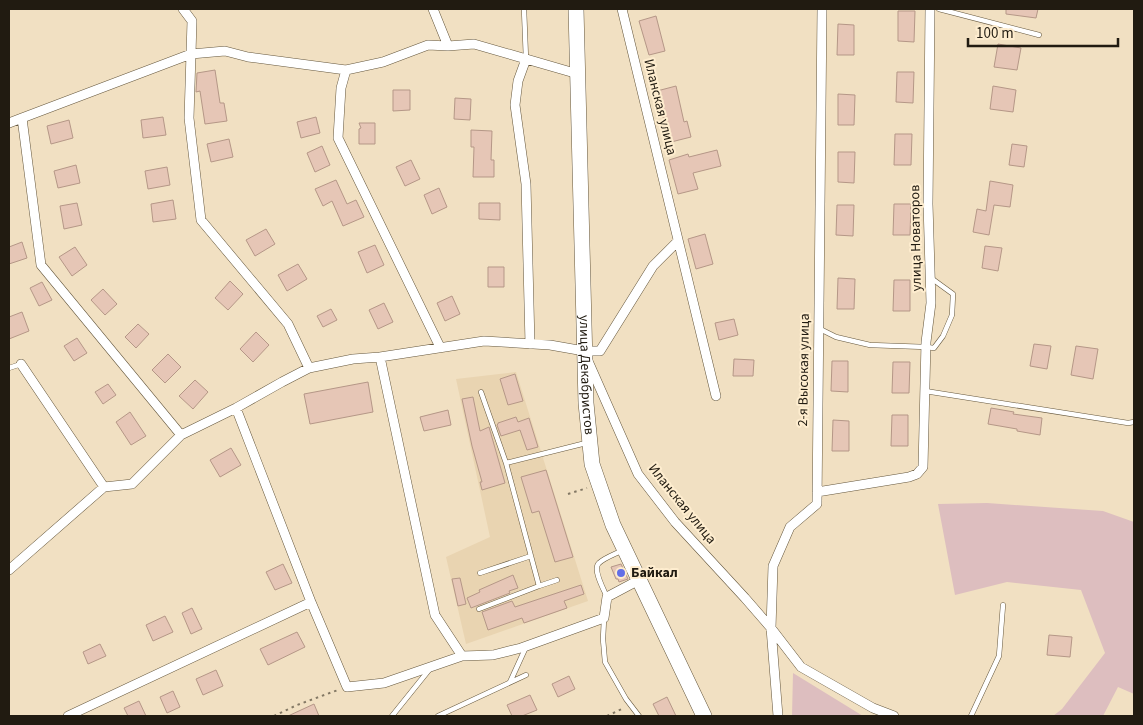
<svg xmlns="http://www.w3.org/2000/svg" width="1143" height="725" font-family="'Source Sans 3',sans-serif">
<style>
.built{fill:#e9d4b1}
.green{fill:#ddbebf}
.building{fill:#e6c6b6;stroke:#b59787}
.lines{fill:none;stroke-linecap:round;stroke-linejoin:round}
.lane-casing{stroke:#65573d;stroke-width:5.5}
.street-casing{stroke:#65573d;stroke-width:10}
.primary-casing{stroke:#65573d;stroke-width:16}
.path{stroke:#837864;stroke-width:2;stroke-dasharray:2.5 4;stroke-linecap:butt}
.lane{stroke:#fff;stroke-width:4.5}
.street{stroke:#fff;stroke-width:9}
.primary{stroke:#fff;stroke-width:15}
.poi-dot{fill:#636fe7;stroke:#feedcf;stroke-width:2}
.labels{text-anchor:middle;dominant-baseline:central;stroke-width:4;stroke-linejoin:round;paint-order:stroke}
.street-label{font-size:14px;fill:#211b11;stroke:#feedcf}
.poi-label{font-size:14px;font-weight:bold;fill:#211b11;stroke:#feedcf;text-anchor:start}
</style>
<rect width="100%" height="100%" fill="#f1e0c2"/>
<path class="built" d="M516,372L588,601L466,644L446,557L490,537L456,379Z"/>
<path class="green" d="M987,503L1103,511L1134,522V694L1118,687L1103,716H1053L1062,709L1105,653L1081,590L1007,582L955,595L938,504Z
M793,673L863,716H792Z"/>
<path class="building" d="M1006,9H1038L1036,18L1006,14Z
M898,11H915L914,42L898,41Z
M656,16L665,51L649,55L639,21Z
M838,24L854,25V55H837Z
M998,44L1021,48L1017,70L994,67Z
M215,70L220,103H224L227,121L205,124L200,91L196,92L197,73Z
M897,72H914L913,103L896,102Z
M676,86L684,122L687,121L691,137L671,142L665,117L663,118L657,91Z
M993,86L1016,90L1013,112L990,109Z
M393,90H410V110L393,111Z
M838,94L855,95L854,125H838Z
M455,98L471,99L470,120L454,119Z
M163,117L166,135L143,138L141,120Z
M316,117L320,133L301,138L297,122Z
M69,120L73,138L51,144L47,126Z
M359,123H375V144H359V129L361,128Z
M471,130L492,131L491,160H494V177H473L474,147H471Z
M895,134H912L911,165H894Z
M229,139L233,157L211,162L207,144Z
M1012,144L1027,146L1024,167L1009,165Z
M322,146L330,165L315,172L307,153Z
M717,150L721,166L693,173L698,189L678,194L669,160L688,154L689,157Z
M838,152H855L854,183L838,182Z
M411,160L420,179L405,186L396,167Z
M76,165L80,183L58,188L54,171Z
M167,167L170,185L148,189L145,171Z
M336,180L347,204L356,200L364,217L343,226L332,201L323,206L315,189Z
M990,181L1013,185L1010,207L994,205L989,235L973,232L977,209L986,211Z
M439,188L447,207L432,214L424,195Z
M173,200L176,219L153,222L151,204Z
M77,203L82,225L64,229L60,206Z
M479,203H500V220L479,219Z
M894,204H911L910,235H893Z
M837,205H854L853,236L836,235Z
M266,229L275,244L255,256L246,240Z
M705,234L713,264L696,269L688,239Z
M22,242L27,258L9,264V247Z
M375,245L384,265L367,273L358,252Z
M985,246L1002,248L998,271L982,268Z
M75,247L87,265L72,276L59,257Z
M298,264L307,279L287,291L278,275Z
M488,267H504V287H488Z
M838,278L855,279L854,309H837Z
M894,280H910V311H893Z
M230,281L243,294L228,310L215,298Z
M42,282L52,300L39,306L30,288Z
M103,289L117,304L105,315L91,300Z
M452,296L460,314L445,321L437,303Z
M384,303L393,322L378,329L369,310Z
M331,309L337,320L323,327L317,316Z
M22,312L29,331L9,339V317Z
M734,319L738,335L719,340L715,323Z
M138,324L149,334L136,348L125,337Z
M256,332L269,345L253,362L240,349Z
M77,338L87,353L74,361L64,346Z
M1034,344L1051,346L1047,369L1030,366Z
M1076,346L1098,349L1093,379L1071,375Z
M168,354L181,367L165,383L152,370Z
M734,359L754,360L753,376H733Z
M832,361H848V392L831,391Z
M893,362H910L909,393H892Z
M515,374L523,401L508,405L500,379Z
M195,380L208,392L193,409L179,396Z
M368,382L373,412L310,424L304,394Z
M108,384L116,395L103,404L95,392Z
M473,397L480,431L489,427L505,483L482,490L480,482H482L472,446L462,399Z
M991,408L1014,412L1013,414L1042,418L1040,435L1017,431V429L988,424Z
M448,410L451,425L424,431L420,417Z
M130,412L146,436L131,445L116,422Z
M892,415H908V446H891Z
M516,417L518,422L529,418L538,447L527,450L520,430L501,436L497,425L498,424V423Z
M833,420L849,421V451H832Z
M231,448L241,465L220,477L210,460Z
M546,470L573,557L555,562L539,511L532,513L521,477Z
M283,564L292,583L275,590L266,572Z
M621,564L628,579L619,582L618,579H616L611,567Z
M513,575L518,588L509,591L510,593L471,608L467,598L480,592L479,590Z
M460,578L466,604L458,606L452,579Z
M581,585L584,594L564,601L567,608L524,623L522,618L488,630L482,612L512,601L515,607Z
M192,608L202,629L191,634L182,613Z
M165,616L173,632L153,641L146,625Z
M297,632L305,647L268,665L260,649Z
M1049,635L1072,637L1070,657L1047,655Z
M100,644L106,656L88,664L83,652Z
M216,670L223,686L203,695L196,679Z
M569,676L575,689L558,697L552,684Z
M173,691L180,707L167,713L160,697Z
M530,695L537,710L522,716H512L507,705Z
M667,697L676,716H659L653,704Z
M139,701L146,716H128L124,708Z
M314,704L319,716H288Z"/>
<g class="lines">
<g class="lane-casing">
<path id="lane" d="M524,9L526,59
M939,9L1039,35
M818,328L836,337L870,345L926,347L934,348L943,336L952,315L953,294L931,278
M9,368L21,364
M925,391L1128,423L1134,422
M481,392L506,463
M480,573L531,556
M539,586L557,580
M607,597C604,590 592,569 599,563C604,558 615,554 621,551
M479,609L539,586L506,463L586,443
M604,619L603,639L605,662L626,699L639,716
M510,682L526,647
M392,716L429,670
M438,716L526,675
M971,716L999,656L1003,605"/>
</g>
<g class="street-casing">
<path id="street" d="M183,9L192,21L189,118L201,220L288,324L309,368
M433,9L448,46
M622,9L716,396
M526,59L518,81L515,105L526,184L530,344
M9,123L22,118
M440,347L338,138L341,88L346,70L383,62L428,45L448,46L474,44L578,74
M588,361L638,474L675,522L745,598L771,628L801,667L873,708L894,716
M21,364L104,487L132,484L181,435L236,408L282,382L309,368L353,359L380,357L484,341L550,345L584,351H600L653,266L678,241
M236,408L311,602L347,687L384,683L462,656L435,615L380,357
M181,435L41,265L22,118L191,54L225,51L248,57L346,70
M817,492L909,477L917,474L923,467L926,342L931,303L928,204L930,9
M9,569V570L104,487
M462,656L493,655L521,648L604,618L607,597L639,580
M68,716L311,602
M778,716L771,628L773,566L790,527L817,504L822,9"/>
</g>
<g class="primary-casing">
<g id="primary">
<path id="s1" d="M576,9L586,403L592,464L613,525L704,716"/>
</g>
</g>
<path class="path" d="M568,494L587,488
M274,716L297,705L338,690
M607,716L624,708"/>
<use href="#lane" class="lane"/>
<use href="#street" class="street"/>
<use href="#primary" class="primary"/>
</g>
<circle class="poi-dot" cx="621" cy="573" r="5"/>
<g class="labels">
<g class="street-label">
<text transform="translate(660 107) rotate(76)">Иланская улица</text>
<text transform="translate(916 238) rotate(-91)">улица Новаторов</text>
<text transform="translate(804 370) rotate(-89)">2-я Высокая улица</text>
<text stroke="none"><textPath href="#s1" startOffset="366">улица Декабристов</textPath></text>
<text transform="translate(682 504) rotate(51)">Иланская улица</text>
</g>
<g class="poi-label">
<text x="631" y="573">Байкал</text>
</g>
</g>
<rect width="1143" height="725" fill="none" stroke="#211b11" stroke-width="20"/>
<path d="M968 38v8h150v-8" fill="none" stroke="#211b11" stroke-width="2.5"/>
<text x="976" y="38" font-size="15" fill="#211b11" stroke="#feedcf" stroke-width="4" paint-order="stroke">100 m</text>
</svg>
